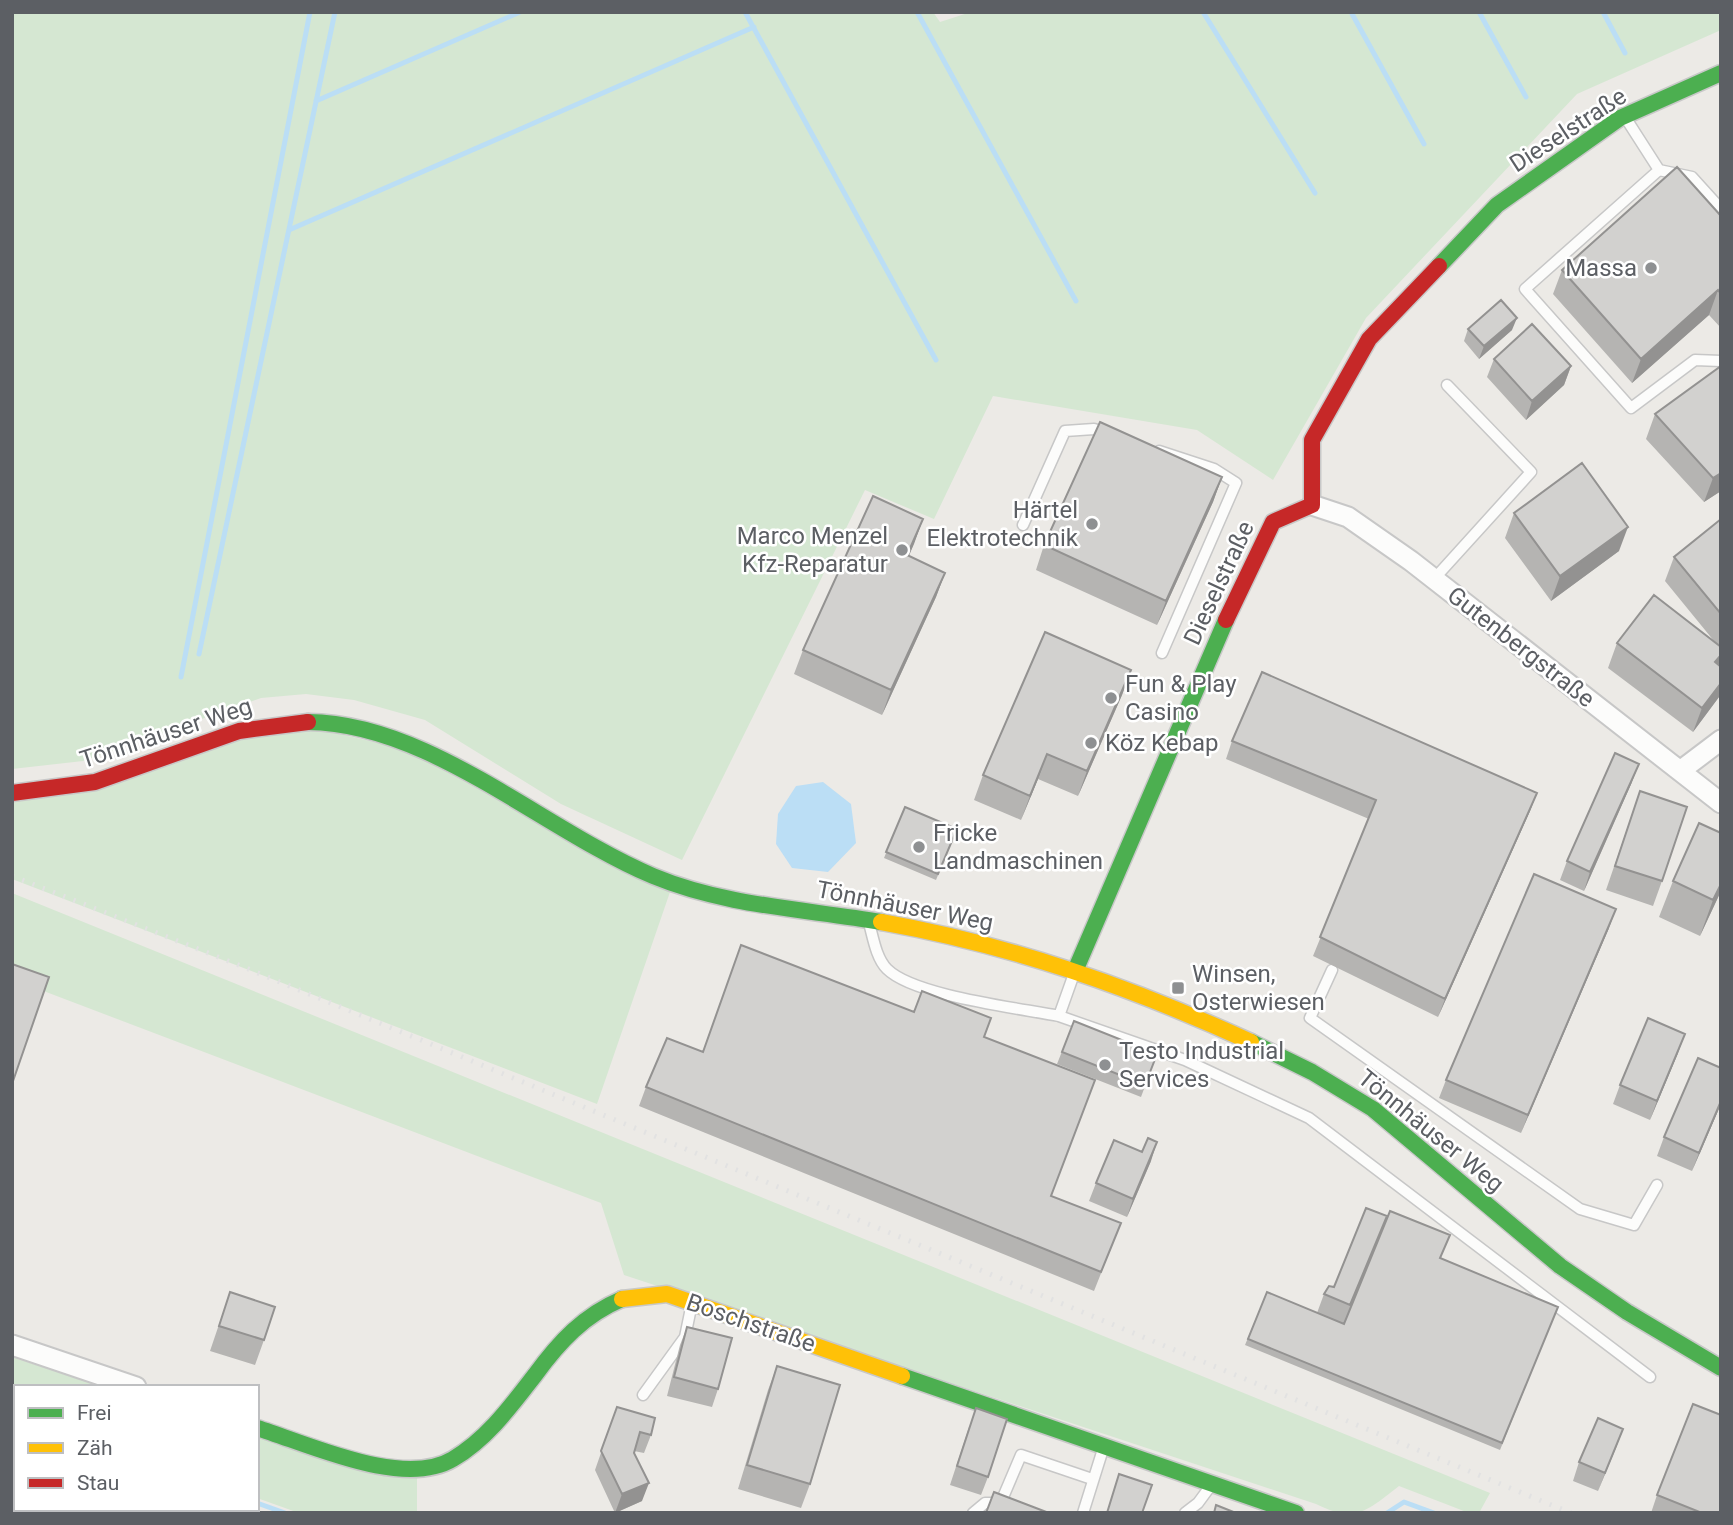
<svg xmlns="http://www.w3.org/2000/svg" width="1733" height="1525" font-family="Roboto,sans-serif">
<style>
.green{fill:#d5e7d2}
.water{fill:#bbdef5}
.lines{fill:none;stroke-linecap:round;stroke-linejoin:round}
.stream{stroke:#bbdef5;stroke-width:5}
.lane-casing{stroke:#c7c7c7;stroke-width:13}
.street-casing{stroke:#c7c7c7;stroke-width:23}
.fast-casing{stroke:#c8c8c8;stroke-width:19}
.slow-casing{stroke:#c8c8c8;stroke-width:19}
.jam-casing{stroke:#c8c8c8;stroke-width:19}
.lane{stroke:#fcfcfb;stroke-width:10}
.street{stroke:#fcfcfb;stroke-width:19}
.fast{stroke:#4caf50;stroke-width:16}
.slow{stroke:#ffc107;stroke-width:16}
.jam{stroke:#c62828;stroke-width:16}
.rail{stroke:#e2e2e2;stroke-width:5;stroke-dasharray:2 9;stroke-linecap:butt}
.wall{fill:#b5b4b2}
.shaded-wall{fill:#939291}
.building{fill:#d2d1cf;stroke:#939291;stroke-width:2}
.poi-dot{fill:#8e9092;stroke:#fff;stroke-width:2.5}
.labels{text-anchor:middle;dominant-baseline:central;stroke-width:5;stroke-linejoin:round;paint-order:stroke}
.street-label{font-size:24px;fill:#5c5f64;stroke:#fff}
.poi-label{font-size:24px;fill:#5c5f64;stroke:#fff;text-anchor:start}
</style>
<rect width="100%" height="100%" fill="#eceae6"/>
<path class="green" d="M12,12H933L940,22L971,12H1721V30L1577,94L1366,318L1273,480L1197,430L993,396L934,519L865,490L682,860L561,804L425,720L354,700L306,694L261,698L83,761L12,769Z
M318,729L404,749L670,892L597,1104L12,879V803L236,738Z
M12,893L1490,1493L1479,1513H1469L1399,1486C1368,1510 1356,1524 1316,1504L624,1275L601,1203L12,979Z
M12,1357L103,1387H16V1415L12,1413Z
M257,1437L417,1476V1513H299L257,1498Z"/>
<path class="water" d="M823,782L851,804L856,843L828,872L792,868L776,844L778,814L796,786Z"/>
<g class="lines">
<path class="stream" d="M745,12L936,360
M917,12L1076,301
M1203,12L1315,193
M1351,12L1424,144
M1479,12L1526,97
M1603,12L1625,53
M316,101L520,12
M289,230L754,27
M199,654L335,12
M181,677L310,12
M12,1418L16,1419
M12,1443L16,1441
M257,1503L285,1513
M1387,1513L1404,1502L1434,1513"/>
<g class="lane-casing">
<path id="lane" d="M1625,117L1659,170L1692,177L1721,209
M1659,170L1525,289L1631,408L1695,360L1721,361
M1159,451L1214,469L1236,483L1162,653
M1023,525L1065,431L1094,429L1109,434
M1434,579L1531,472L1447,385
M869,923C873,937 876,958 887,969C914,996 1019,1008 1059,1016
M1332,970L1310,1018L1580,1209L1634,1225L1657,1185
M1075,971L1059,1016L1185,1060L1309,1118L1650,1377
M643,1395L685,1337L692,1303
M1001,1502L1021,1455L1092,1479
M973,1513L985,1503H1003
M1083,1513L1104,1446
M1185,1513L1198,1503L1212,1484"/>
</g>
<g class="street-casing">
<path id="street" d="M1312,505L1348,517L1411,561L1721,803
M1680,771L1721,740
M12,1345L136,1387"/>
</g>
<g class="fast-casing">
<path id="fast" d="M1439,266L1497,205L1620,118L1721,73
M308,722C429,723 542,829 653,876C725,906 805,909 881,922
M1075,971L1226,620
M1251,1042L1312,1072L1373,1109L1560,1266L1627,1312L1721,1368
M902,1376L1296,1513
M257,1428C309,1444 403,1489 453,1459C487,1439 511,1406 535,1375C559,1342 584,1315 622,1299"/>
</g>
<g class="slow-casing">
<path id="slow" d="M881,922C1011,945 1131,987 1251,1042
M622,1299L667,1294L902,1376"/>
</g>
<g class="jam-casing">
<path id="jam" d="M1226,620L1273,522L1312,505V440L1369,339L1439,266
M12,793L95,782L239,731L308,722"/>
</g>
<use href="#lane" class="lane"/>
<use href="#street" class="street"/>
<use href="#fast" class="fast"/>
<use href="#slow" class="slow"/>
<use href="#jam" class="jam"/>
<path class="rail" d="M12,876L241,966L1571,1513"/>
</g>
<path class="wall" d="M1721,216V328L1709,315L1632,383L1553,294L1562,270Z
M1468,329L1512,330L1479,359L1464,341Z
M1494,359L1571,366L1564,385L1526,420L1487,377Z
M1721,366V491L1704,502L1646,439L1655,414Z
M1222,477L1213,502L1157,625L1036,570L1044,545Z
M1514,513L1619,551L1551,601L1505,538Z
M923,519L909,556L945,573L936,597L882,715L794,674L803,650Z
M1721,519V661L1719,666L1721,667V694L1719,697L1693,732L1608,668L1617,643L1714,641L1665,581L1674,557Z
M1131,670L1122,695L1078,796L1038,779L1021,820L974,800L983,775Z
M1232,741L1537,793L1530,811L1438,1017L1313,956L1369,819L1226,759Z
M1632,782L1584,891L1560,880L1567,861Z
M1640,791L1662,881L1653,906L1606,890Z
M905,807L957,829L936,880L884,858Z
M1721,833V891L1700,936L1659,917L1673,881Z
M1609,928L1521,1133L1439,1098L1446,1080Z
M914,1012L984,1037L1051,1196L1121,1223L1094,1291L639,1106L646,1087L703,1052Z
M1074,1021L1157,1054L1141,1097L1057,1064Z
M1678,1053L1650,1120L1613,1104L1620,1085Z
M1721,1068V1104L1692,1171L1657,1156L1664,1137Z
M1151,1161L1127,1217L1089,1201L1096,1183Z
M1441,1258L1558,1307L1500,1450L1245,1345L1267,1292L1317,1313L1324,1294L1334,1287Z
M230,1292L264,1340L255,1365L210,1351Z
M687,1327L718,1389L712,1407L667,1396L680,1345Z
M777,1366L810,1484L801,1508L738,1489L768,1390Z
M617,1407L651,1435L644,1453L634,1451V1453L642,1501L615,1513L595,1470Z
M969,1427L988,1477L981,1495L950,1485Z
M1623,1429L1598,1491L1573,1481L1579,1462Z
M1657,1495L1721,1513H1651Z"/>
<path class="shaded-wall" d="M1718,290L1709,315L1632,383L1641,359Z
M1517,318L1512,330L1479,359L1484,346Z
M1571,366L1564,385L1526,420L1532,401Z
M1721,473V491L1704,502L1713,478Z
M1222,477L1213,502L1157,625L1166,601Z
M923,519L914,544L898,580L907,555Z
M1628,527L1619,551L1551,601L1560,576Z
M945,573L936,597L882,715L891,690Z
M1721,655V661L1716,674L1715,662Z
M1131,670L1122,695L1078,796L1087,771Z
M1721,683V694L1719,697L1693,732L1702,708Z
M1047,754L1038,779L1021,820L1030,796Z
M1639,764L1632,782L1584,891L1590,872Z
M1537,793L1530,811L1438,1017L1445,999Z
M1721,884V891L1700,936L1713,900Z
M1616,909L1609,928L1521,1133L1528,1115Z
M1685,1034L1678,1053L1650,1120L1657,1101Z
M1721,1101V1104L1692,1171L1699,1153Z
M1157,1142L1151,1161L1127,1217L1133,1199Z
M1623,1429L1616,1448L1598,1491L1605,1473Z
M649,1483L642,1501L615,1513L622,1494Z"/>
<path class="building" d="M1677,167L1721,216V294L1718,290L1641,359L1562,270Z
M1501,300L1517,318L1484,346L1468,329Z
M1532,324L1571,366L1532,401L1494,359Z
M1721,366V473L1713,478L1655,414Z
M1100,422L1222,477L1166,601L1044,545Z
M1582,463L1628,527L1560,576L1514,513Z
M873,496L923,519L907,555L945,573L891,690L803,650Z
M1721,519V614L1674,557Z
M1654,595L1721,647V655L1715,662L1721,667V683L1702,708L1617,643Z
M1045,632L1131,670L1087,771L1047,754L1030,796L983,775Z
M1262,672L1537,793L1445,999L1320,937L1376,800L1232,741Z
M1615,753L1639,764L1590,872L1567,861Z
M1640,791L1687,807L1662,881L1615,866Z
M905,807L957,829L938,874L886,852Z
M1699,823L1721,833V884L1713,900L1673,881Z
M1534,874L1616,909L1528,1115L1446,1080Z
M741,945L914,1012L922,991L991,1018L984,1037L1095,1080L1051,1196L1121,1223L1101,1272L646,1087L667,1038L703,1052Z
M12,964L49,977L12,1084Z
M1648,1018L1685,1034L1657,1101L1620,1085Z
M1074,1021L1157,1054L1145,1085L1062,1052Z
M1698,1058L1721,1068V1101L1699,1153L1664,1137Z
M1148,1138L1157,1142L1133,1199L1096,1183L1114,1140L1142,1152Z
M1366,1208L1387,1216L1350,1305L1324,1294L1329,1286L1334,1287Z
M1390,1211L1450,1235L1440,1258L1558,1307L1502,1443L1248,1339L1267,1292L1344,1324Z
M230,1292L275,1307L264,1340L219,1326Z
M687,1327L732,1338L718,1389L674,1377Z
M777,1366L840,1385L810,1484L747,1465Z
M1693,1404L1721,1415V1513H1702L1657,1495Z
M617,1407L655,1418L651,1435L640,1432L634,1453L649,1483L622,1494L601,1451Z
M976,1408L1007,1419L988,1477L957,1466Z
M1598,1418L1623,1429L1605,1473L1579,1462Z
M1119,1474L1152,1485L1142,1513H1107Z
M994,1492L1049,1513H986Z
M1216,1505L1236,1513H1214Z"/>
<g class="poi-dot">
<circle cx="1651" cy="268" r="7"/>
<circle cx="1092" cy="524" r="7"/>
<circle cx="902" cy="550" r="7"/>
<circle cx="1111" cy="698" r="7"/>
<circle cx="1091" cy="743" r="7"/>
<circle cx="919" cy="847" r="7"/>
<rect x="1171" y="981" width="14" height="14" rx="3.5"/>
<circle cx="1105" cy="1065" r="7"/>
</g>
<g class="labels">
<g class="street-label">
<text transform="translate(1568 130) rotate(-33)">Dieselstraße</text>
<text transform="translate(1219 583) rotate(-65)">Dieselstraße</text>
<text transform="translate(1521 647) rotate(38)">Gutenbergstraße</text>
<text transform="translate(166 733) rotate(-18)">Tönnhäuser Weg</text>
<text transform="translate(905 906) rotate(11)">Tönnhäuser Weg</text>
<text transform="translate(1431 1131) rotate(39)">Tönnhäuser Weg</text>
<text transform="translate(751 1323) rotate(19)">Boschstraße</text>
</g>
<g class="poi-label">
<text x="1637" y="268" text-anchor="end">Massa</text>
<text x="1078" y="510" text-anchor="end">Härtel<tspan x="1078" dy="28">Elektrotechnik</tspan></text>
<text x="888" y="536" text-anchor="end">Marco Menzel<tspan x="888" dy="28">Kfz-Reparatur</tspan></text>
<text x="1125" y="684">Fun &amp; Play<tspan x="1125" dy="28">Casino</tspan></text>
<text x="1105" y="743">Köz Kebap</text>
<text x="933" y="833">Fricke<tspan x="933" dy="28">Landmaschinen</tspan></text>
<text x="1192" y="974">Winsen,<tspan x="1192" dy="28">Osterwiesen</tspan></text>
<text x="1119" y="1051">Testo Industrial<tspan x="1119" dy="28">Services</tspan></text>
</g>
</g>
<rect width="1733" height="1525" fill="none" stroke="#5c5f64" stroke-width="28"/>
<rect x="14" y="1385" width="245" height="126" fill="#ffffff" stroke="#bebfc1" stroke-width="2"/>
<rect x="28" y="1408" width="35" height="10" fill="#4caf50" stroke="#bebfc1" stroke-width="2"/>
<text x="77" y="1420" font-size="21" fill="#5c5f64">Frei</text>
<rect x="28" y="1443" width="35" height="10" fill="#ffc107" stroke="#bebfc1" stroke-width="2"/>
<text x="77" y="1455" font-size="21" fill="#5c5f64">Zäh</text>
<rect x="28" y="1478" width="35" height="10" fill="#c62828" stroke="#bebfc1" stroke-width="2"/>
<text x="77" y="1490" font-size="21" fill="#5c5f64">Stau</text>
</svg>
